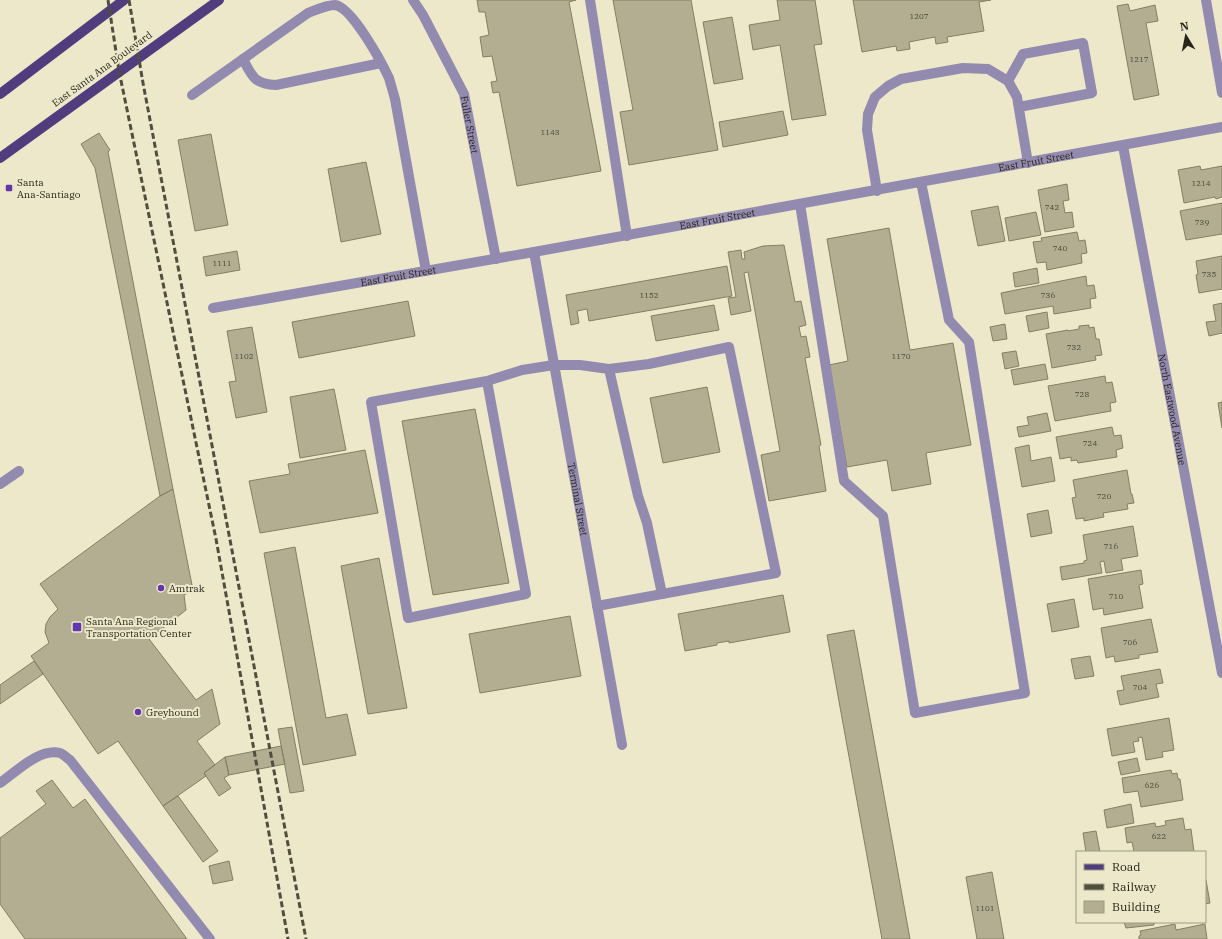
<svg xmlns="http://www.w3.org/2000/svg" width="1222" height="939" font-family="'IBM Plex Serif',serif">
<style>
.building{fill:#b3ae91;stroke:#847f63}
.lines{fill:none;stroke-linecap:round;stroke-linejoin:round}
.minor{stroke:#938aaf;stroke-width:10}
.major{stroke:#513c7d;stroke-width:10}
.rail{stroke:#514e3f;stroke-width:3;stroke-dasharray:6 3;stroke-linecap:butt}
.poi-dot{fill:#6436ae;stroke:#ede8ca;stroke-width:1.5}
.labels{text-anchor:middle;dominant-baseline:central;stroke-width:4;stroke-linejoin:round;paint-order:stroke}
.number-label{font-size:8px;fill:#4b4838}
.street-label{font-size:10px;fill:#28261a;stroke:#ede8ca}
.poi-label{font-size:10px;fill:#28261a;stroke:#ede8ca;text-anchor:start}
</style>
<rect width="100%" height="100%" fill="#ede8ca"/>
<path class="building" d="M477,0H576L569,2L601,171L517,186L499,92L493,93L491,82L497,81L492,56L483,57L480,37L489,35L485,12H479Z
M613,0H691L718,150L629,165L620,112L633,110Z
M777,0H815L822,44L814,45L826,115L792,120L780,45L753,50L749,25L780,20Z
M853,0H991L979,2L984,31L947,37L948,42L936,44L935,37L909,42L910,49L897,51L896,46L862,52Z
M1128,4L1130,11L1155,5L1158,21L1146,23L1159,95L1134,100L1117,6Z
M732,17L743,79L714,84L703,22Z
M783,111L788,135L723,147L719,122Z
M99,133L110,150L108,152L173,489L160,496L95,168L81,144Z
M211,134L228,225L195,231L178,140Z
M366,162L381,234L341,242L328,169Z
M1200,166L1201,170L1222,166V197L1216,199L1215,197L1184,203L1178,170Z
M1067,184L1069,200L1063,201L1065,213L1072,212L1074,227L1045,232L1038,190Z
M1222,203V234L1186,240L1180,211Z
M998,206L1005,241L978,246L971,211Z
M1036,212L1041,235L1009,241L1005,218Z
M889,228L910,350L953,343L971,445L926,453L931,484L892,491L887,460L847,467L829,365L848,361L827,239Z
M1077,232L1079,241L1085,240L1087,253L1081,254L1082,263L1047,270L1046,262L1037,263L1033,242L1042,241L1041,238Z
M784,245L795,302L801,301L806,325L799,327L801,337L806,336L810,357L805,358L821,445L819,446L826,491L769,501L761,455L780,451L748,272L744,273L751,311L731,315L728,298L736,297L728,252L741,250L742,259H745L744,252L763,246Z
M237,251L240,270L206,276L203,257Z
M1222,256V289L1199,293L1196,275L1198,274L1196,261Z
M727,266L732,296L589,321L587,309L577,311L579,323L571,325L566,295Z
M1037,268L1039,283L1015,287L1013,273Z
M1086,276L1087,286L1094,285L1096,298L1090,299L1091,308L1054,314L1053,306L1005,314L1001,293Z
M408,301L415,336L299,358L292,322Z
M1222,303V333L1209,336L1206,322L1216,321L1213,305Z
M714,305L719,330L656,341L651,316Z
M1047,312L1049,328L1029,332L1026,316Z
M1005,324L1007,339L993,341L990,327Z
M1089,325V328L1094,327L1096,339H1099L1102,355L1095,356L1096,360L1052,368L1046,334L1068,330V331L1079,329V326Z
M252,327L267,412L236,418L229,382L236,381L227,331Z
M1016,351L1019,366L1005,369L1002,353Z
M1045,364L1048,379L1014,385L1011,370Z
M1105,376L1106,383L1112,382L1116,402L1110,403L1111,411L1055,421L1048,386Z
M707,387L720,452L663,463L650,398Z
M334,389L346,450L300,458L290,397Z
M1222,402V428L1218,403Z
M475,409L509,583L433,595L402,421Z
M1047,413L1051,431L1019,437L1017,427L1029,425L1027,417Z
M1112,427L1114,436L1121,435L1123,448L1116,450L1117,457L1078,463L1077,460L1071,461V457L1060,459L1056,437Z
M1029,445L1031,461L1051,457L1055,481L1022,487L1015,448Z
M365,450L378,513L260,533L249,481L290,474L288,464Z
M1127,470L1131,494H1132L1134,503L1127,504L1128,509L1103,513L1104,517L1084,521V518L1076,519L1072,498L1076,497L1073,480Z
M173,489L193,590L184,595L186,610L149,639L196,700L212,689L220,724L197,741L215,765L204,773L206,776L163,806L118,741L98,754L31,656L49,643L45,632L46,624L50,617L58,609L40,584L160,496Z
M1048,510L1052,533L1031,537L1027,514Z
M1133,526L1138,556L1121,559L1123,570L1106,573L1104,561L1100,562L1102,573L1062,580L1060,567L1084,563V561L1087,560L1083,535Z
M295,547L326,718L347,714L356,755L303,765L264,553Z
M379,558L407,708L368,714L341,566Z
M1141,570L1143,584L1139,585L1143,608L1104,615L1103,608L1093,610L1088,579Z
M783,595L790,632L729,643V641L717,643V645L685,651L678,614Z
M1074,599L1079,627L1052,632L1047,604Z
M570,616L581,676L480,693L469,634Z
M1151,619L1158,652L1139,655V658L1115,662L1114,656L1106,658L1101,628Z
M854,630L910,939H882L827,635Z
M1090,656L1094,676L1075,679L1071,659Z
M34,661L43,674L0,704V685Z
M1160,669L1163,683L1156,684L1159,697L1120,705L1117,691L1124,690L1121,676Z
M1169,718L1174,750L1162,752L1163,757L1146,760L1142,737L1138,738L1139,741L1133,742L1135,752L1112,756L1107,729Z
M292,727L304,791L290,793L278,729Z
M281,746L285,764L229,775L225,757Z
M225,757L229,775L224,778L231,788L219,796L204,773Z
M1137,758L1140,771L1121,775L1118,762Z
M1171,770L1172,774L1177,773L1178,779H1180L1183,800L1141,807L1138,791L1124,793L1122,778Z
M52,780L73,808L85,799L187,939H25L0,904V838L46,804L36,791Z
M178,796L218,851L203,862L163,806Z
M1131,804L1134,823L1107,828L1104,810Z
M1183,818L1185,830L1191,829L1194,852H1134L1132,842L1127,843L1125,828L1155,823L1156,827L1166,825L1165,821Z
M1096,831L1100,852H1086L1083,833Z
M229,861L233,880L213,884L209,866Z
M992,872L1004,939H977L966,877Z
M1205,880H1206L1210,903L1205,904Z
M1124,922H1154V925L1126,928Z
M1175,924L1176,930L1205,924L1207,939H1139V936L1141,935L1140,931Z"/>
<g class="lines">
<g class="minor">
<path id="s1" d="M413,0L423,15L464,94L496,259"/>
<path d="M590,0L627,236"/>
<path d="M1206,0L1222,93"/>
<path d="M243,59C252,77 255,84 276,85L381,63"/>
<path d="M1008,81L1023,54L1083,43L1092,93L1019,107"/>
<path d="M192,95L308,13C316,10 326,5 335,5C352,7 382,63 389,78C391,85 393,92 395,99L426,271"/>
<path id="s2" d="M1123,146L1222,673"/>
<path d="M877,191L867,130L868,114L875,97L888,86L901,79L963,68L988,69L1008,81L1017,97L1028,163"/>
<path d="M800,204L844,481L883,516L915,713L1025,693L969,342L949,320L921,182"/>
<path id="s3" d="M534,252L622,745"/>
<path id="s4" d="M213,308L534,252L1222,127"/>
<path d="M609,369L638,496L647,523L662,594"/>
<path d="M487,381L526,594L408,618L371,402L487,381L522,370L554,365H580L609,369L649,364L729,347L776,573L597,606"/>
<path d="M0,484L19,471"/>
<path d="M0,783C16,772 39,748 60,753C63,754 67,758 70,760L210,939"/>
</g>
<path class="major" d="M0,94L124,0
M0,158L219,0"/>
<path class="rail" d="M108,0L119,71L216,539L288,939
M129,0L143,83L306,939"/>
</g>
<g class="poi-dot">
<rect x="5" y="184" width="8" height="8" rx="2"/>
<circle cx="161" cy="588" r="4"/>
<rect x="72" y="622" width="10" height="10" rx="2"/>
<circle cx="138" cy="712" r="4"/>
</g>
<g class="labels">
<g class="number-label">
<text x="919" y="16">1207</text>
<text x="1139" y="59">1217</text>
<text x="550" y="132">1143</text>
<text x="1201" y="183">1214</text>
<text x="1052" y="207">742</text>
<text x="1202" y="222">739</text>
<text x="1060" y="248">740</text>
<text x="222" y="263">1111</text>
<text x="1209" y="274">735</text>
<text x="649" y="295">1152</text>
<text x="1048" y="295">736</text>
<text x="1074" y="347">732</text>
<text x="244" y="356">1102</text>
<text x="901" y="356">1170</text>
<text x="1082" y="394">728</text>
<text x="1090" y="443">724</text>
<text x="1104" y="496">720</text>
<text x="1111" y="546">716</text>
<text x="1116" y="596">710</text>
<text x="1130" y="642">706</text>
<text x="1140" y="687">704</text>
<text x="1152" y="785">626</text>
<text x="1159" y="836">622</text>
<text x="985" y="908">1101</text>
</g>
<g class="street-label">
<text transform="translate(102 69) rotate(-36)">East Santa Ana Boulevard</text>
<text stroke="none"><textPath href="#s1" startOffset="138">Fuller Street</textPath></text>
<text stroke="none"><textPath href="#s4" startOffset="836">East Fruit Street</textPath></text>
<text stroke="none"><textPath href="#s4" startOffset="512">East Fruit Street</textPath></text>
<text stroke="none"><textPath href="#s4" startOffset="188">East Fruit Street</textPath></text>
<text stroke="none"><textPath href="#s2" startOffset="268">North Eastwood Avenue</textPath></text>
<text stroke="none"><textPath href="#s3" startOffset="251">Terminal Street</textPath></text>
</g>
<g class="poi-label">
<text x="17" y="182">Santa<tspan x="17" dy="12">Ana-Santiago</tspan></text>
<text x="169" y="588">Amtrak</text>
<text x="86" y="621">Santa Ana Regional<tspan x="86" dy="12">Transportation Center</tspan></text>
<text x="146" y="712">Greyhound</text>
</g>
</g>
<rect x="1076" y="851" width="130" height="72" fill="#ede8ca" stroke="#9e9a84"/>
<rect x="1084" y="864" width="20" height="6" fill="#513c7d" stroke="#9e9a84"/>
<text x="1112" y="871" font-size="12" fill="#28261a">Road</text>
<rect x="1084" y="884" width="20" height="6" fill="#514e3f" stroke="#9e9a84"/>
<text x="1112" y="891" font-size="12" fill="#28261a">Railway</text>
<rect x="1084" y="901" width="20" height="12" fill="#b3ae91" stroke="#9e9a84"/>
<text x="1112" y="911" font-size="12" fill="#28261a">Building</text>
<g transform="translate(1186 36) rotate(350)" stroke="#ede8ca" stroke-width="3" paint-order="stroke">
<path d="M0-3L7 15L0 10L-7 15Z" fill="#28261a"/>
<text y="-6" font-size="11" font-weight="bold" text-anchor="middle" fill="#28261a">N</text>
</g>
</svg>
